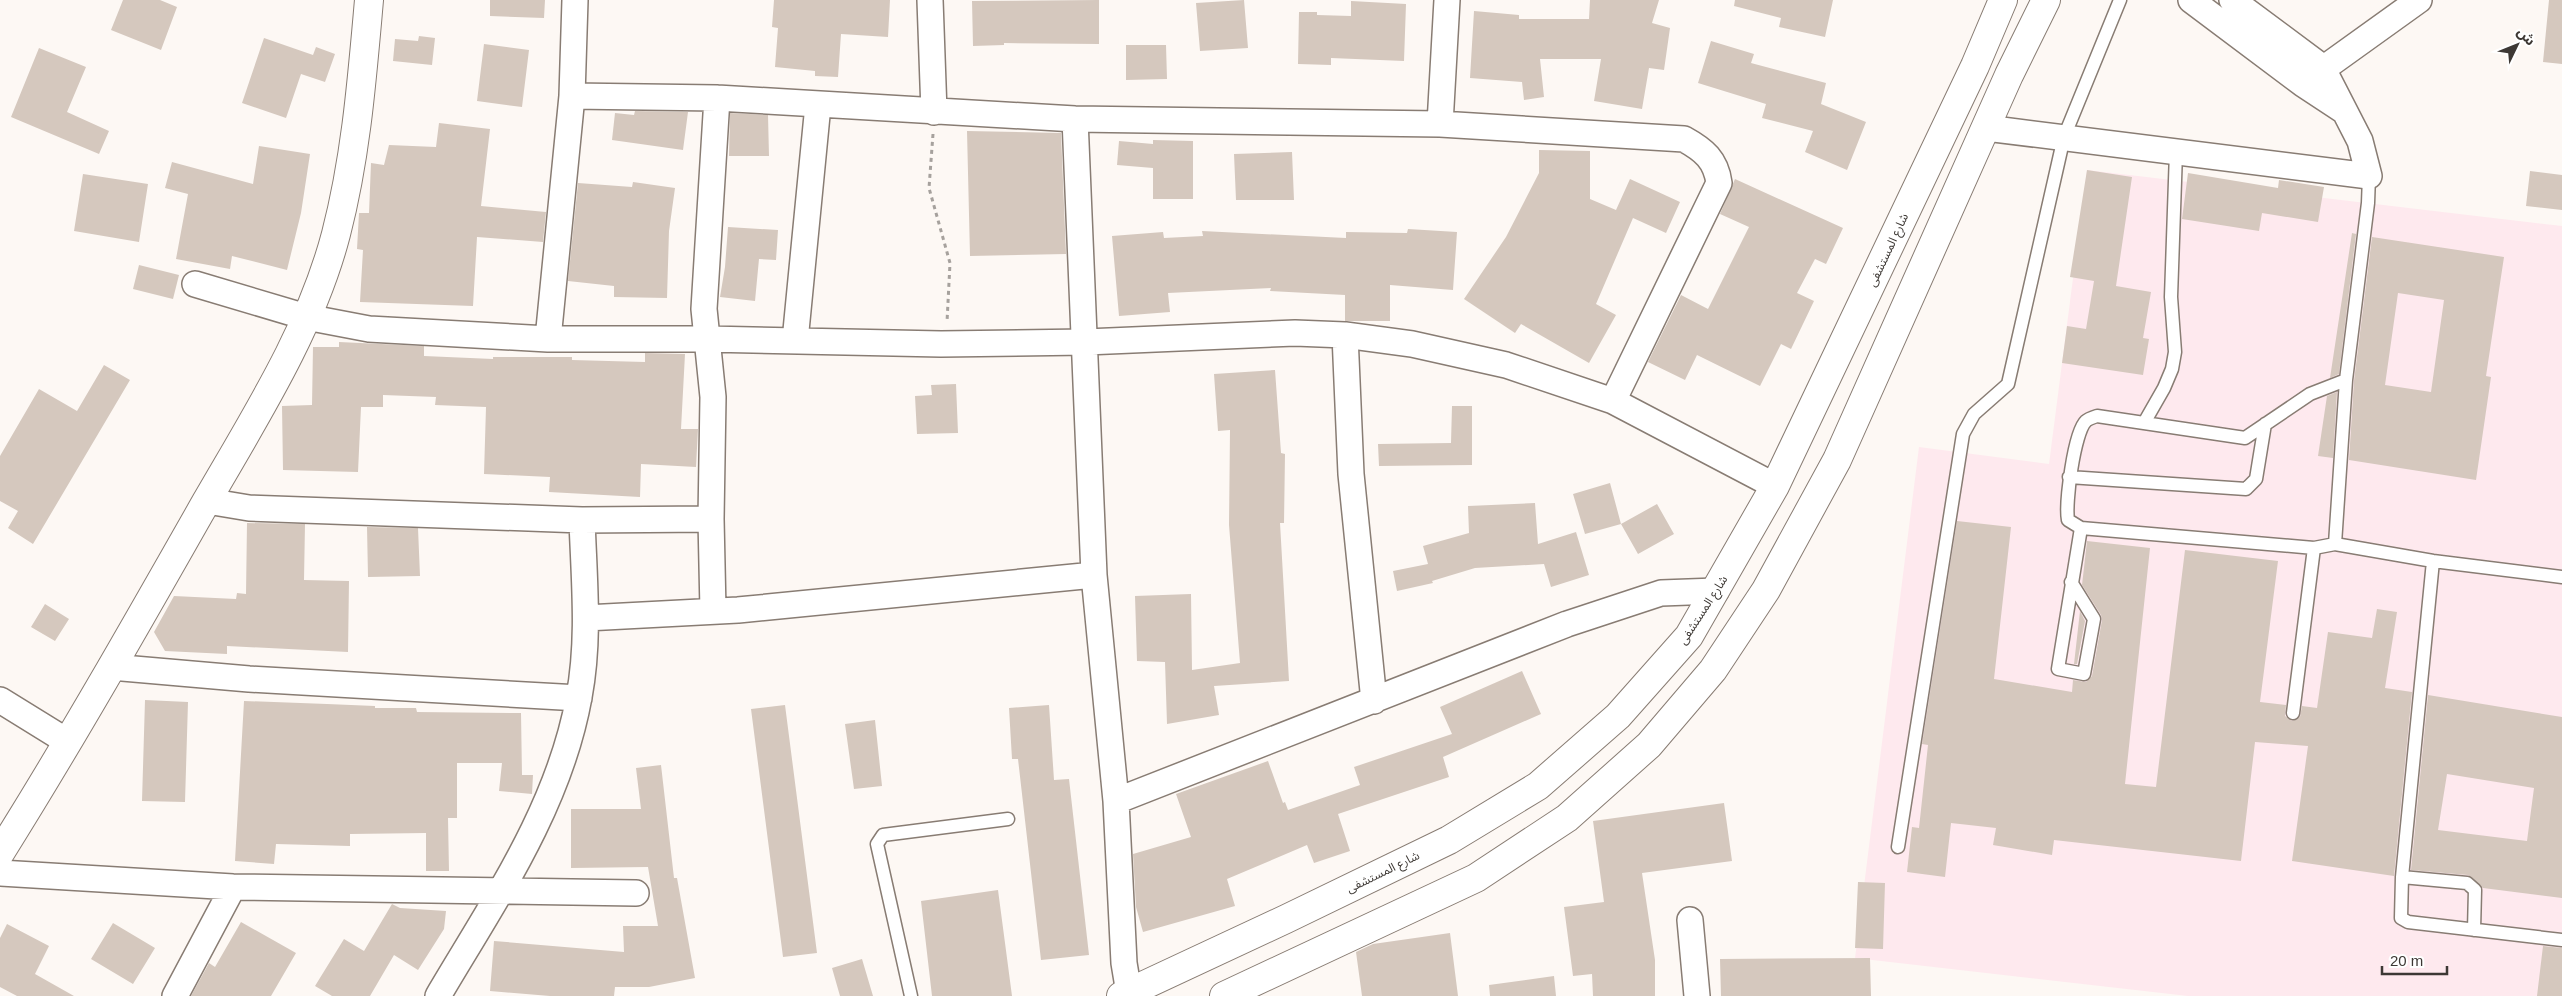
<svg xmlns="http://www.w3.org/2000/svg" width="2562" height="996" font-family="Helvetica,'Noto Sans Arabic',sans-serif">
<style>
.medical{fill:#fee9ee}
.building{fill:#d5c8be;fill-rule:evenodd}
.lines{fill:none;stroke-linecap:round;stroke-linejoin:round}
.service-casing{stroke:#887c73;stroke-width:15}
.minor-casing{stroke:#887c73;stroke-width:28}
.tertiary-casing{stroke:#887c73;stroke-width:30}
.primary-casing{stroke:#887c73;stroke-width:30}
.path{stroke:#a6a19d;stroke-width:3;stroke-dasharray:4 4;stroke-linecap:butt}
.service{stroke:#fff;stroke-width:12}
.minor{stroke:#fff;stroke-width:25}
.tertiary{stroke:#fff;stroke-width:28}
.primary{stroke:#fff;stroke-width:28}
.labels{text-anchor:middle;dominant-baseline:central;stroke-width:4;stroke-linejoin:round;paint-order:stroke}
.street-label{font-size:12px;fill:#3d3834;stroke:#fff}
</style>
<rect width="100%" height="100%" fill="#fdf8f4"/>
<path class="medical" d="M2087,170L2562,226V996H2188L1855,958L1919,447L2049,464Z"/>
<path class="building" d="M123,0H160L177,7L161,50L111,30Z
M490,0H545L544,18L490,16Z
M774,0H890L888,37L841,34L838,77L815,76V71L775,67L778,28L772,27Z
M1099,0V44L1004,43V45L973,46L972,1Z
M1244,0L1248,48L1200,51L1196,3Z
M1590,0H1659L1652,23L1670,28L1664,70L1649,68L1642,109L1594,101L1601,59H1540L1544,97L1524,100L1522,82L1470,78L1474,11L1519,15V19H1589Z
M1735,0H1833L1825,37L1779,27L1781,18L1734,6Z
M2549,0H2562V64L2543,62Z
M1351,1L1406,4L1404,61L1331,58V65L1298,64L1299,12H1317V15L1351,16Z
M419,36L435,38L432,65L393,61L395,39L418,41Z
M264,38L313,55L316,47L335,54L325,82L301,74L286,118L242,103Z
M1711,41L1754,54L1751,63L1826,83L1821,104L1866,122L1847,170L1805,152L1813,131L1762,118L1766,104L1698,83Z
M484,44L529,50L522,107L477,101Z
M1126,45H1166L1167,79L1126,80Z
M39,48L86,67L67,112L109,131L99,154L11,117Z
M635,111L688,112L683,150L612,140L615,113L634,115Z
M730,113L768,115L769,156H729Z
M439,123L490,129L481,206L546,212L543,242L477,237L473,306L360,302L363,250L357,249L359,213H369L371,163L384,165L389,145L436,147Z
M967,131L1061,133L1066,254L970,256Z
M1153,140L1193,141V199H1153V168L1117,165L1119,141L1153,144Z
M259,146L310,154L301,213L287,270L232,256L230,269L176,259L188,194L165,188L172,162L253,184Z
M1539,150L1590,151V199L1616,210L1630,179L1680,202L1666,233L1633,218L1596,304L1616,315L1589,363L1521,324L1515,333L1464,299L1506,237L1539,173Z
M1292,152L1294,200H1236L1234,154Z
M2087,170L2132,177L2116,286L2151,292L2143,338L2149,339L2143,375L2062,363L2067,326L2086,329L2094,281L2070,277Z
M2530,171L2562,175V210L2526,206Z
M2188,173L2278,188L2279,180L2324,187L2318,222L2262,213L2259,231L2182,219Z
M83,174L148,184L139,242L74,231Z
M1735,179L1843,228L1826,264L1815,259L1797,293L1814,301L1791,349L1781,344L1760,386L1697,355L1685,380L1648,362L1681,295L1708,309L1749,227L1720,214Z
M633,182L675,188L669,231L667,298L614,297V286L568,281L578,183L632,187Z
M728,227L778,230L776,260L759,259L755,301L720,297L725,267Z
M1408,229L1457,232L1453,290L1390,285V321H1345V295L1270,291L1271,288L1168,293L1170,312L1119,316L1112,236L1163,232L1164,238L1203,236L1202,231L1346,238V232L1407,233Z
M2352,233L2356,234L2339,374L2330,378Z
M2372,237L2504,257L2486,376L2491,377L2476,480L2349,460L2354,381ZM2398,293L2444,300L2431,392L2385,385Z
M139,265L179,275L173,299L133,289Z
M339,342L424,346V356L493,359V357H572V360L645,362V353L685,354L681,429H698L696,467L641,464L640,497L549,492L550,477L484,474L486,407L435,405L436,397L383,395V407H361L358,472L283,470L282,406L312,405L313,347H339Z
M104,365L130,380L33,544L8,528L18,511L0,501V456L39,389L77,411Z
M1275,370L1281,453L1285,454L1284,523H1280L1289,681L1214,686L1219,715L1167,724L1165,662L1137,661L1135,596L1191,594L1192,670L1240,663L1229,525L1230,430L1218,431L1214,374Z
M956,384L958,433L917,434L915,396L932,395L931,385Z
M2337,392L2333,458L2318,456L2327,396Z
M1452,406H1472V465L1379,466L1378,444L1451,443Z
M1610,483L1621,524L1585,534L1573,494Z
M1535,503L1538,544L1576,532L1589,575L1551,587L1544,564L1475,568L1432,581L1433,583L1397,591L1393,571L1428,564L1423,546L1469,533L1468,506Z
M1657,504L1674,534L1638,554L1621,524Z
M1957,521L2011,527L1994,679L2072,692L2073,680L2086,682L2092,676L2102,620L2101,615L2082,585L2087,541L2150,548L2125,784L2156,787L2185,550L2278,561L2260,702L2286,705L2285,716L2292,721L2300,717L2302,706L2317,708L2328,632L2372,638L2377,609L2397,612L2385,688L2412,692L2394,876L2292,861L2308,746L2255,742L2241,861L2054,840L2052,855L1993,845L1996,828L1951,823L1945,877L1907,872L1912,827L1919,828L1928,745L1922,744Z
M247,523L305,524L304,580L349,581L348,652L227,646V654L165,651L154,632L174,596L236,599L237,593L246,594Z
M367,527L418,528L420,576L368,577Z
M45,604L69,619L55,641L31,627Z
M2080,611L2085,621L2077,664H2074Z
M1522,671L1541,714L1443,757L1449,777L1338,814L1350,851L1314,863L1307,845L1227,879L1235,906L1143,932L1136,907L1133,854L1191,837L1176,794L1268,761L1283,803L1285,802L1288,810L1360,785L1354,767L1452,734L1440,707Z
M2428,695L2562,717V898L2483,888L2468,875L2411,870ZM2447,774L2534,788L2527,841L2438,830Z
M145,700L188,702L185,802L142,801Z
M244,701L327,704L375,706V708H416L417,712L521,713L522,775H533L532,794L499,791L502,763H457V818H448L449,871H426V833L350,834V846L276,844L274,864L235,861Z
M785,705L817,953L783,957L751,709Z
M1049,705L1054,780L1069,779L1089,955L1041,960L1018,759H1012L1009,708Z
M875,720L882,786L854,789L845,724Z
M661,765L674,878H677L695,978L649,987H615L614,996H550L490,991L494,941L624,952L623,926H658L648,867L571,868V809H641L636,768Z
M1724,803L1732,861L1642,873L1655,960V996H1593L1592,974L1573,976L1564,907L1604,902L1593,821Z
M1858,882L1885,883L1883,949L1855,948Z
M998,890L1012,996H932L921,901Z
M392,904L400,908L446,911L444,929L418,970L394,955L370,996H332L315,986L344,939L364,951Z
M241,922L296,953L271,996H191L209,963L215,967Z
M113,923L155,948L133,984L91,959Z
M7,924L49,946L35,974L74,996H17L0,987V938Z
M1450,933L1458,996H1362L1356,952L1373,944Z
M2543,946L2562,948V996H2537Z
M1870,958L1871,996H1721L1720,959Z
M862,959L873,996H840L832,968Z
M1554,976L1556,996H1490L1489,985Z"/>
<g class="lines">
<g class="service-casing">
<path id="service" d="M2346,380L2310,394L2245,438L2097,416C2094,417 2088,419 2086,421C2074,432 2065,504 2068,520L2081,528L2314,548L2335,544L2433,561L2562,577
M2144,423L2164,388L2172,369L2175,352L2171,297L2176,152
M2069,477L2246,489L2256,479L2265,424
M2335,544L2346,380L2368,203L2369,176
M2433,561L2402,877L2401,918L2408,922L2562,940
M2071,582L2094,619L2084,674L2058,669L2081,528
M2293,713L2314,548
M1898,847L1963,434L1974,414L2008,384L2064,137L2120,0
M2402,877L2467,883L2475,890L2474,930
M911,996L877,844L883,835L1008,819"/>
</g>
<g class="minor-casing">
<path id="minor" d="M930,0L934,112
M2191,0L2303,84L2344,111
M2309,79L2419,0
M572,96L717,98L1075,119L1440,124L1684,139C1704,150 1716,160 1719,183L1613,401
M1075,119L1094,575L1116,801L1124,963L1129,993
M1440,124L1447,0
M1986,128L2369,176L2360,141L2322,67L2232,0
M195,284L306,317L369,329L548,339H708L941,344L1086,342L1295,333L1345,335L1412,344L1506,365L1613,401L1775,486
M1345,335L1351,474L1374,701
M548,339L572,96L575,0
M795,341L818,105
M207,501L249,508L582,520L711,519
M713,611L711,519L713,397L704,309L717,98
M586,618L738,610L1094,575
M111,667L249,679L579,698
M0,700L68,742
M1116,801L1567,624L1661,593L1716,591
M0,873L233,887L636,893
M1690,920L1697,996
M175,996L233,887
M438,996C494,901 559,808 579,697C590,639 584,579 582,520"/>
</g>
<g class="tertiary-casing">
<path id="tertiary" d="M0,853C72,738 139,620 206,502C255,417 311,330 336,234C356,157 362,79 369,0"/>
</g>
<g class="primary-casing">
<path id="primary" d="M1121,996L1286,919L1449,840L1538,786L1618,716L1689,636L1775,486L1975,66L2003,0
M1224,996L1476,878L1567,818L1649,745L1713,670L1766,590L1837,460L2009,75L2046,0"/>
</g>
<path class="path" d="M933,134L929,188L950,263L947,322"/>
<use href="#service" class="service"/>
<use href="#minor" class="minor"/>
<use href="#tertiary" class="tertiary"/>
<use href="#primary" class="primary"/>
</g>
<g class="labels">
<g class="street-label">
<text transform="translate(1888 250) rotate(-65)">شارع المستشفى</text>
<text transform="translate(1703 610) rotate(-57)">شارع المستشفى</text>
<text transform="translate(1383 872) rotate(-26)">شارع المستشفى</text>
</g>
</g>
<g transform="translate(2517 45) rotate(47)" stroke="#ffffff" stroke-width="4" paint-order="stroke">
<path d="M0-4L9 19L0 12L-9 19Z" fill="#3d3834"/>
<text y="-8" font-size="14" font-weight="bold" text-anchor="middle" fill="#3d3834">ش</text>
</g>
<path d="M2382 966v8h65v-8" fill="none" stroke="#3d3834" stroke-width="2.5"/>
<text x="2390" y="966" font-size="15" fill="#3d3834" stroke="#ffffff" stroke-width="4" paint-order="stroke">20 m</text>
</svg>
